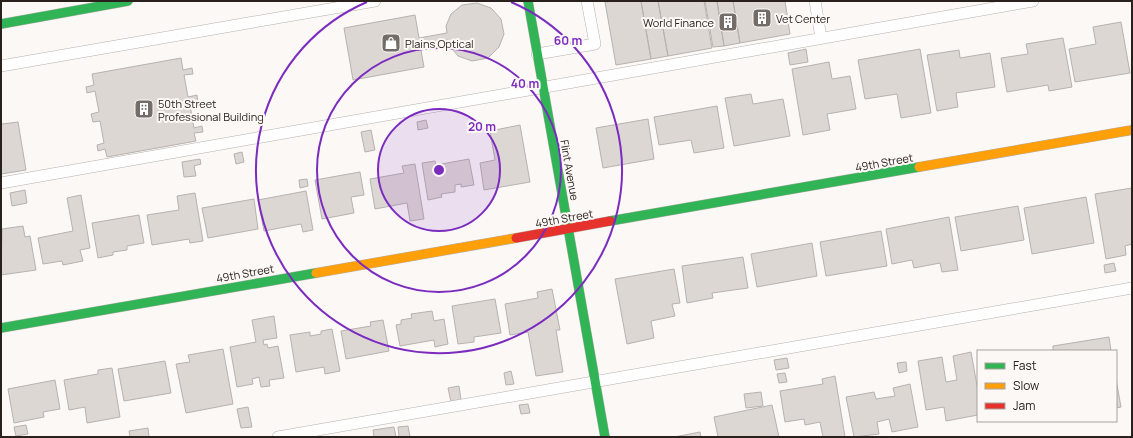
<svg xmlns="http://www.w3.org/2000/svg" width="1133" height="438" font-family="Manrope,sans-serif">
<style>
.building{fill:#ddd7d4;stroke:#b7b2af}
.lines{fill:none;stroke-linecap:round;stroke-linejoin:round}
.lane-casing{stroke:#b5b0ac;stroke-width:12}
.fast-casing{stroke:#b5b0ac;stroke-width:10}
.slow-casing{stroke:#b5b0ac;stroke-width:10}
.jam-casing{stroke:#b5b0ac;stroke-width:10}
.lane{stroke:#fefefe;stroke-width:11}
.fast{stroke:#30b455;stroke-width:9}
.slow{stroke:#ff9f0a;stroke-width:9}
.jam{stroke:#e5322d;stroke-width:9}
.ring{fill:none;stroke:#7b2cbf;stroke-width:2}
.labels{text-anchor:middle;dominant-baseline:central;stroke-width:4;stroke-linejoin:round;paint-order:stroke}
.poi-label{font-size:11px;fill:#2a211c;stroke:#fcf8f5;text-anchor:start}
.street-label{font-size:11px;fill:#2a211c;stroke:#fcf8f5}
.centre{fill:#7b2cbf;stroke:#fcf8f5;stroke-width:2}
.ring-label{font-size:12px;text-anchor:middle;font-weight:bold;fill:#7b2cbf;stroke:#fcf8f5;stroke-width:4;stroke-linejoin:round;paint-order:stroke}
</style>
<rect width="100%" height="100%" fill="#fbf8f6"/>
<path class="building" d="M613,1H641L651,59L616,65L605,2Z
M641,1H658L668,56L651,59Z
M658,1H704L712,48L668,56Z
M705,1H717L724,46L713,47Z
M717,1H733L740,43L724,46Z
M733,1H785L790,34L740,43Z
M477,3L491,8L501,19L504,34L499,47L488,58L472,61L458,56L449,45L448,40L420,45L424,67L353,80L344,28L415,15L419,38L447,33L446,26L451,14L462,5Z
M1121,22L1130,73L1075,82L1069,49L1096,44L1093,27Z
M1063,38L1072,87L1049,91L1048,85L1007,92L1001,58L1028,54L1026,44Z
M806,49L808,62L790,65L788,53Z
M920,49L931,113L901,118L897,94L865,99L858,60Z
M959,50L960,58L990,53L995,87L956,93L958,107L937,111L927,55Z
M181,58L183,70L192,68L193,74L184,75L188,97L197,95L198,104L190,105L194,128L202,126L203,132L194,133L196,141L107,157L105,149L98,151L97,145L104,143L100,121L93,122L91,114L99,112L95,91L87,93L86,87L94,85L92,74Z
M829,62L832,79L850,76L856,109L827,114L830,130L803,135L792,69Z
M751,94L753,104L783,99L790,136L734,146L725,98Z
M717,106L724,148L694,153L691,140L659,145L654,117Z
M648,119L654,159L603,168L596,128Z
M426,120L428,128L418,130L417,122Z
M1,122L2,124L18,122L26,170L1,174Z
M520,125L530,182L484,190L480,163L495,160L490,131Z
M371,130L375,150L365,152L361,132Z
M242,152L244,162L236,164L234,154Z
M200,159L201,164L194,166L196,176L184,177L182,162Z
M469,159L474,185L461,187V184L455,185V192L441,194L442,197L428,200L422,163L435,161L436,165Z
M415,164L424,219L410,221L407,203L375,209L370,179L404,173L402,166Z
M360,172L364,195L351,197L354,213L322,219L315,180Z
M307,179L308,186L300,188L299,180Z
M1132,188V244L1125,246L1126,255L1106,259L1095,194Z
M25,190L27,203L12,206L10,193Z
M306,191L313,230L303,232L301,224L264,231L258,200Z
M195,193L203,241L190,243L189,239L152,245L147,215L179,210L177,196Z
M81,195L90,248L80,250L83,261L63,265L62,261L43,264L38,238L73,231L67,198Z
M1086,197L1094,243L1032,254L1024,208Z
M254,199L258,229L208,238L202,208Z
M1018,206L1024,240L961,251L955,217Z
M139,215L144,243L127,246V250L113,252V255L98,258L92,223Z
M949,217L958,270L942,272L940,263L914,268L912,260L892,264L886,229Z
M23,226L25,237L30,236L36,270L1,275L2,229Z
M881,231L887,266L826,276L820,242Z
M812,243L817,276L757,287L751,254Z
M743,257L748,288L712,293L713,298L687,303L682,266Z
M1114,263L1116,271L1105,273L1104,265Z
M674,269L680,303L672,304L675,316L651,321L654,338L627,344L615,279Z
M552,289L560,330H556L563,372L536,376L528,332L510,335L505,304L538,298L537,292Z
M495,299L501,333L474,337V342L458,344L452,306Z
M432,311L434,321L444,319L448,344L435,347L434,340L400,346L396,325L401,324V320L412,318L411,314Z
M274,316L277,338L263,340L264,345L267,344L268,348L278,346L284,378L269,380L270,386L261,387L259,377L252,379L253,384L237,387L230,347L256,342L252,320Z
M383,320L389,351L346,359L341,331L371,326L370,322Z
M332,329L340,371L325,374L324,367L296,372L290,335L310,332V336L321,334V331Z
M1109,337L1111,351H1053V346Z
M223,349L233,404L186,413L176,364L190,362L188,355Z
M971,352L978,391V415L946,421L944,407L926,410L918,361L942,357L946,382L957,380L953,356Z
M787,358L789,368L776,370L774,360Z
M165,361L171,393L124,401L118,369Z
M906,362L907,371L899,373L897,363Z
M112,368L120,417L87,423L85,407L69,410L64,380L98,374V370Z
M511,371L514,384L506,385L504,373Z
M785,373L787,382L779,383L777,374Z
M835,376L845,437H823L820,422L805,425L804,419L785,422L780,391L823,384L822,379Z
M1116,379L1121,407L1116,408Z
M55,380L60,409L43,412L44,417L14,423L8,389Z
M910,384L918,427L892,432L889,419L877,422L879,434L854,437L846,397L874,392L876,399L895,396L893,388Z
M459,386L461,400L451,402L448,388Z
M761,392L763,406L746,408L744,394Z
M528,404L530,413L521,414L519,405Z
M772,405L779,437H718L714,417Z
M248,407L252,427L241,428L237,409Z
M26,425L28,434L16,436L14,427Z
M408,426L410,437H399L398,427Z
M394,427L396,437H374L373,430Z
M148,428L149,437H130L129,431Z
M700,432L701,437H674Z"/>
<g class="lines">
<g class="lane-casing">
<path id="lane" d="M815,1L821,38
M537,54L595,44L587,1
M1,66L375,1
M1,183L1033,1
M278,437L1132,288"/>
</g>
<g class="fast-casing">
<path id="fast" d="M528,1L605,437
M1,24L128,1
M610,221L919,167
M1,328L316,273"/>
</g>
<g class="slow-casing">
<path id="slow" d="M919,167L1132,130
M316,273L516,238"/>
</g>
<g class="jam-casing">
<path id="jam" d="M516,238L610,221"/>
</g>
<use href="#lane" class="lane"/>
<use href="#fast" class="fast"/>
<use href="#slow" class="slow"/>
<use href="#jam" class="jam"/>
</g>
<circle cx="439" cy="170" r="61" fill="#7b2cbf" fill-opacity=".12"/>
<g class="ring">
<circle cx="439" cy="170" r="61"/>
<circle cx="439" cy="170" r="122"/>
<path d="M511 2A183 183 0 1 1 367 2"/>
</g>
<defs>
<g id="building-square" transform="scale(1)"><rect x="-9" y="-9" width="18" height="18" rx="4" fill="#736c68" stroke="#fcf8f5"/><path d="M-4-6H4V6H1V3H-1V6H-4ZM-2.5-4.3h1.7v1.8h-1.7ZM.8-4.3h1.7v1.8H.8ZM-2.5-1h1.7V.8h-1.7ZM.8-1h1.7V.8H.8Z" fill="#fff"/></g>
<g id="shop-square" transform="scale(1)"><rect x="-9" y="-9" width="18" height="18" rx="4" fill="#736c68" stroke="#fcf8f5"/><path d="M-5-2.5h2.3a2.7 3.5 0 0 1 5.4 0H5L5.5 6h-11ZM-1.5-2.5h3a1.5 2.3 0 0 0-3 0Z" fill="#fff"/></g>
</defs>
<g fill-rule="evenodd">
<use href="#building-square" x="762" y="18"/>
<use href="#building-square" x="728" y="22"/>
<use href="#shop-square" x="391" y="43"/>
<use href="#building-square" x="144" y="109"/>
</g>
<g class="labels">
<g class="poi-label">
<text x="776" y="18">Vet Center</text>
<text x="714" y="22" text-anchor="end">World Finance</text>
<text x="405" y="43">Plains Optical</text>
<text x="158" y="103">50th Street<tspan x="158" dy="13">Professional Building</tspan></text>
</g>
<g class="street-label">
<text transform="translate(884 162) rotate(-10)">49th Street</text>
<text transform="translate(570 170) rotate(80)">Flint Avenue</text>
<text transform="translate(564 218) rotate(-10)">49th Street</text>
<text transform="translate(245 273) rotate(-10)">49th Street</text>
</g>
</g>
<circle cx="439" cy="170" r="6" class="centre"/>
<g class="ring-label">
<text x="568" y="45">60 m</text>
<text x="525" y="88">40 m</text>
<text x="482" y="131">20 m</text>
</g>
<rect width="1133" height="438" fill="none" stroke="#2a211c" stroke-width="4"/>
<rect x="977" y="350" width="140" height="72" fill="#fcf8f5" stroke="#a8a29e"/>
<rect x="985" y="363" width="20" height="6" fill="#30b455" stroke="#a8a29e"/>
<text x="1013" y="370" font-size="12" fill="#2a211c">Fast</text>
<rect x="985" y="383" width="20" height="6" fill="#ff9f0a" stroke="#a8a29e"/>
<text x="1013" y="390" font-size="12" fill="#2a211c">Slow</text>
<rect x="985" y="403" width="20" height="6" fill="#e5322d" stroke="#a8a29e"/>
<text x="1013" y="410" font-size="12" fill="#2a211c">Jam</text>
</svg>
